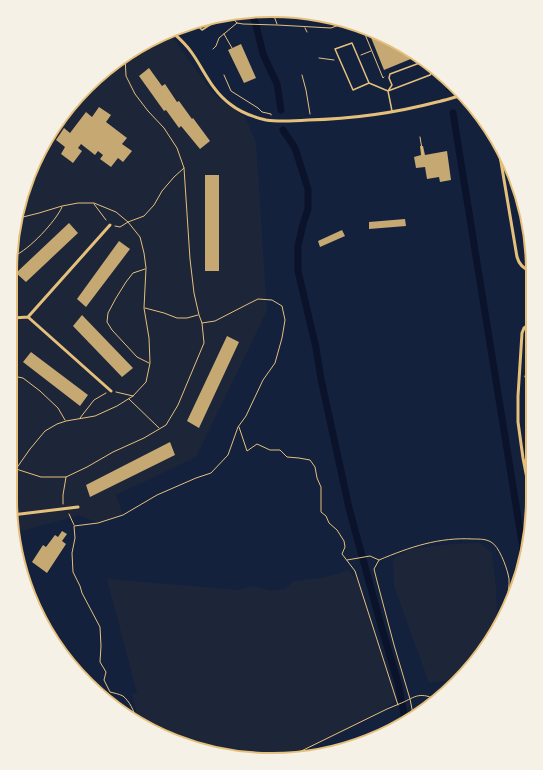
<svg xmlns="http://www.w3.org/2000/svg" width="543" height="770" font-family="'PT Sans Narrow',sans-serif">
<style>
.green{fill:#1d2539}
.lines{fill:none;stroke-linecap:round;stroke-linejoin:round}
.canal{stroke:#0b132b;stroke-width:7}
.building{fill:#c6a872}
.path{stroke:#e5c07b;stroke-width:1}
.service{stroke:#e5c07b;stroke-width:1.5}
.minor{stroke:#e5c07b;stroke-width:3}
.rim{fill:none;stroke:#e5c07b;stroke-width:2}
</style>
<rect width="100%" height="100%" fill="#14213d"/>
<path class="green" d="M167,33L176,42L214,95L245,117L256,143L267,311L196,457L116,495L123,515L98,523L79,515L15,533L10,498L15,220L45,141L99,75L141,45Z
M480,543L492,553L496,587L497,612L501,622L479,658L459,679L429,683L394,586L393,559L410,549L453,544Z
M348,570L360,584L376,639L397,700L376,715L325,741L288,758H282L276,753L267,758H237L156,733L139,722L132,694L137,693L107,579L239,590L253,586L271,591L285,589L294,581C313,579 330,578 348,570Z"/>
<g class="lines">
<path class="canal" d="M250,12L253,16L256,25L263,54L277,84L281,110
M448,80L449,87
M453,113L523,549L526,555
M283,130L295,148L308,189V209L303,224L298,246V271L316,348L321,379L349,508L382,629L398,683L405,719"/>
</g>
<path class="building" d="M368,30L387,37L418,56L384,70Z
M241,44L256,78L244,83L228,50Z
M149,68L162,86L165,84L177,102L179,101L192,119L193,118L210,141L200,149L181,126L179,128L166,110L164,111L139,76Z
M99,107L111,115L106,122L127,138L122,144L132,151L123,162L118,158L111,167L100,159L103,155L98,151L95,155L81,144L78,148L82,151L73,163L61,154L65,147L56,140L64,128L70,133L86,112L92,117Z
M420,146H423L425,155L447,151L451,180L440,182L439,177L427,179L425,167L416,168L414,157L421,155Z
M205,175H219V271H205Z
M405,219L406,226L369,229V222Z
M69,223L78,233L26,282L16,273Z
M342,230L345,236L320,247L318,241Z
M119,241L130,249L86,307L77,299Z
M82,315L133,368L122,377L73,326Z
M227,336L239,342L199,428L187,421Z
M31,352L88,395L80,406L23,362Z
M531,361L532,381L524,377Z
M531,410H532V442H531L529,425Z
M170,442L175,455L90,497L86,485Z
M62,531L67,534L62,541L66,544L47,573L32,562L43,545L46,547L55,535L58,537Z"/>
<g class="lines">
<path class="path" d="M229,14L237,23L243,24L277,25L331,28L347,22
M274,16L277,24
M362,27L383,78L384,77
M305,28L307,32
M224,34L232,48
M213,49L216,46L219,38L237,23
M361,55L371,51
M319,58L334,60
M224,75L231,91L258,108L262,112L271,114V115
M302,75L306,90L310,114
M420,137L423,155
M94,204L106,220
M115,226L120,227L128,222L144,216L154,205L162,191L174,177L184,168
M14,256C29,250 56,221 62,207
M145,269L133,273L126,282L116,298L108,313L107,322L112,330L137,357L149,363
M145,308L164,313L177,318H187L198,315
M12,377H18L23,378L40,391L58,408L65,420
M116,392L133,396
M129,399L159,428
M80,418L94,400L106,393
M239,427L247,451L257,444L270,450H280L287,457L299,458L310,460L315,467L317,478L321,487V512L326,516L329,523L337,530L344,541L345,547L342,554L355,571L398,705
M11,463L16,469L41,477H66L87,467L113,452L144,438L166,425L178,405L204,343L202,323L199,315L194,293L190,259L184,168L177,148L164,128L148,111L135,94L126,76L125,56
M10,481L16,469L30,449L45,431L57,424L66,421L95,416L117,406L133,396L146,382L150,363L149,338L144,308L146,268L144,253L140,237L128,222L116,212L94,203H78L62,206L39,213L15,219
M63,504V495L66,477
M69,514L74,525
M347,560L370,556L379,560
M436,700L435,694L438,692L447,691
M413,714L410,699L394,645L377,581L374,569L379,560C410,547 439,537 473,539C480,539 486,539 491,542C499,546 506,566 508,574C512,587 504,598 508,610
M135,719C135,711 129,701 123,696C119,694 114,693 110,692L104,680L106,672L100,662L101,646L100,627L82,593L80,586L73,572L72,553L75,538L74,526L98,523L123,515L157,495L196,478L211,473L228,455L238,427L246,416L263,380L275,363L282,338L285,320L282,306L272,300L258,299L248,304L215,321L202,323
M273,758H275
M287,758L387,709C391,707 395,706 399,704C414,698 418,691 435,699"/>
<path class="service" d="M194,22L202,30L216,21L213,18
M369,83L353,90L335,49L352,43L369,83L388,91L430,75L435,68
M392,111L388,91L392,85L389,78L390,74L425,61"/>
<path class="minor" d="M171,31C179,38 186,44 192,53C204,70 212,91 230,104C240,112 253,117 266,120C279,122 294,121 308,120C351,119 395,113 437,102C446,100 455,97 464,95
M498,144L517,257C519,264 523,269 531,271
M28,317L111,391
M13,318L28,317L110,225
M12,515L78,507
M529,534L528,527L530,511V494L523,458L518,422V396L522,333L524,328L531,323"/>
</g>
<path d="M0 0H543V770H0ZM271 17H272A254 254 0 0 1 526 271V499A254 254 0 0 1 272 753H271A254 254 0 0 1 17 499V271A254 254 0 0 1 271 17Z" fill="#f6f1e7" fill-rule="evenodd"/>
<path class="rim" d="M271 17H272A254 254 0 0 1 526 271V499A254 254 0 0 1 272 753H271A254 254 0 0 1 17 499V271A254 254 0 0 1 271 17Z"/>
</svg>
